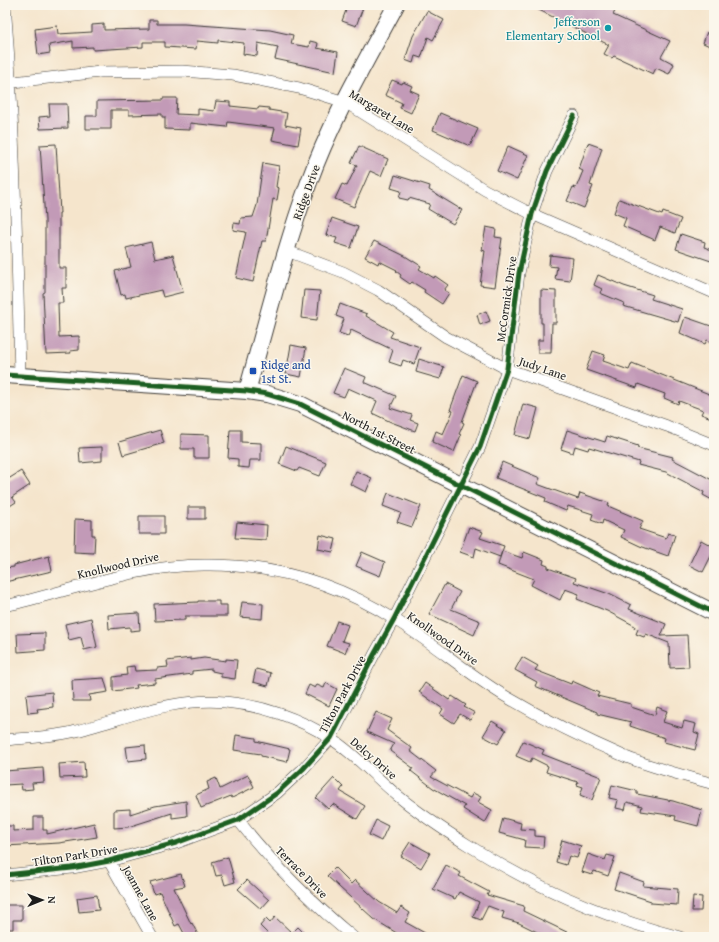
<svg xmlns="http://www.w3.org/2000/svg" width="719" height="942" font-family="'Gentium Book Plus',serif">
<style>
.building{fill:#c29ab7}
.lines{fill:none;stroke-linecap:round;stroke-linejoin:round}
.street-casing{stroke:#3d3a36;stroke-width:12}
.secondary-casing{stroke:#3d3a36;stroke-width:18}
.street{stroke:#fff;stroke-width:11}
.secondary{stroke:#fff;stroke-width:16}
.cycleway-casing{stroke:#fbf7ec;stroke-width:8}
.cycleway{stroke:#1b5e20;stroke-width:5}
.culture-dot{fill:#0f9aa8;stroke:#fbf7ec;stroke-width:1.5}
.transit-dot{fill:#1a4fb4;stroke:#fbf7ec;stroke-width:1.5}
.labels{text-anchor:middle;dominant-baseline:central;stroke-width:3;stroke-linejoin:round;paint-order:stroke}
.culture-label{font-size:12px;fill:#0d838f;stroke:#fbf7ec;text-anchor:end}
.street-label{font-size:12px;fill:#1c1c1c;stroke:#fbf7ec}
.transit-label{font-size:12px;fill:#164399;stroke:#fbf7ec;text-anchor:start}
</style>
<rect width="100%" height="100%" fill="#fbf7ec"/>
<filter id="ink" filterUnits="userSpaceOnUse"><feTurbulence type="fractalNoise" baseFrequency=".025" numOctaves="2"/><feDisplacementMap in="SourceGraphic" scale="8" xChannelSelector="R" yChannelSelector="G"/><feConvolveMatrix kernelMatrix="1 2 1 2 8 2 1 2 1" color-interpolation-filters="sRGB"/></filter>
<filter id="wash" filterUnits="userSpaceOnUse"><feTurbulence type="fractalNoise" baseFrequency=".012" numOctaves="4" result="noise"/><feDisplacementMap in="SourceGraphic" scale="16" xChannelSelector="R" yChannelSelector="G"/><feGaussianBlur stdDeviation="0.9" result="paint"/><feColorMatrix in="noise" values="0 0 0 0 0 0 0 0 0 0 0 0 0 0 0 0 0 1.4 0 .05"/><feComposite in="paint" operator="in"/></filter>
<g filter="url(#wash)">
<rect width="100%" height="100%" fill="#f5e5cc"/>
<g id="blocks">
<path class="building" d="M348,5H364L356,26L342,21Z
M529,5H618L613,15L670,41L661,57L674,64L669,74L656,68L653,74L614,56L612,58L604,54L609,45Z
M427,11L444,20L433,40L428,37L421,58L415,56L413,63L405,60L413,36Z
M149,20H157V24H184L270,30L293,35L291,44L309,47L310,41L318,43L317,48L338,52L335,72L275,59L278,47L258,43L257,56L243,54L244,43L218,40V43L197,41L196,49L165,47V42H143V47L93,50V47L73,48V41L49,45L50,53L38,55L35,29L57,26L58,34L92,32V25L104,24V30L149,29Z
M707,32L714,35V48L703,43Z
M392,80L402,84L403,82L412,86L410,90L419,94L411,113L400,108L402,103L385,95Z
M163,98H177L176,114L198,115V109L214,111L216,101L230,102V106L258,109L259,107L269,108V110L287,113L285,125L301,128L298,145L272,140L275,128L228,122L227,127L190,123V130L165,129V117H162V114L129,115V110H111V129H86V116H97V101L163,100Z
M49,104H67L68,128L40,129L39,117L50,116Z
M440,113L478,129L470,146L433,130Z
M588,143L602,148L590,185L593,186L584,208L567,201L573,187L576,188L583,171L579,169Z
M56,144L60,213H59V268H66V288H62L63,303H58L59,337L79,336V350L70,351L71,353L46,354L43,293L45,292V220L40,145Z
M359,146L388,159L381,176L370,171L354,207L335,199L342,184L347,186L357,165L351,163Z
M508,146L528,155L517,180L497,171Z
M263,163L279,166L276,187L279,188L277,200L273,199L266,241H262L253,282L236,278L246,232L233,230L234,223L240,224L241,218L253,217L257,205Z
M395,175L430,186L429,190L462,210L453,224L428,209L430,204L409,198L408,200L399,198L401,191L391,188Z
M619,199L662,215L663,212L681,219L675,233L660,227L655,240L623,226L626,218L614,213Z
M332,218L358,227L351,248L335,243L337,238L326,235Z
M486,227L496,229L495,237L502,238L495,287L480,285L485,251L482,250Z
M681,234L705,242L704,247L714,251V262L676,249Z
M374,241L405,256L421,266L419,269L434,278L435,276L448,285L444,290L449,293L442,304L424,292L425,290L412,282L410,284L400,277L401,275L396,271L397,270L379,261L378,264L365,257Z
M151,242L155,259L173,255L183,292L163,297L161,290L126,298L125,294L121,295L115,271L131,267L126,248Z
M550,255L573,258L570,281L555,279L557,267L549,266Z
M598,275L624,286L653,295L651,299L682,309L678,322L623,306L624,303L600,293L602,289L594,285Z
M304,290L320,291L317,320L301,318Z
M541,290L556,291V323H552L551,353H538V340H543V323H541Z
M340,304L367,314L366,316L393,332L390,337L420,347L414,364L403,360L401,366L389,362L393,350L351,330L348,336L339,333L344,319L336,316Z
M486,311L490,321L480,325L477,315Z
M685,317L714,327V343L707,340L705,344L680,333Z
M291,345L306,348L301,377L286,374Z
M593,351L605,355L603,361L629,370L632,363L714,396V419L701,414L703,410L679,401L678,404L664,398L665,394L638,384L637,388L586,370Z
M419,359L444,367L440,379L416,372Z
M344,368L366,377L364,382L396,396L390,408L412,415L410,420L418,423L415,431L391,422L372,413L377,401L348,388L344,397L333,393Z
M463,375L477,381L462,422L464,423L459,434L461,435L454,452L432,442L436,431L443,434L453,411L450,410Z
M523,404L538,408L530,439L515,435Z
M160,430L164,443L123,455L119,442Z
M230,430H241V442L261,443V460H250L249,468L238,467V459L228,458Z
M567,430L605,442L607,436L638,446L637,448L673,457L672,459L714,481V501L703,495L704,492L666,472L638,465L639,462L589,447L588,450L575,446L573,453L561,449Z
M181,434L209,435V458H194V449H181Z
M286,446L326,462L320,476L299,468L297,471L279,464Z
M102,447V461L80,463L79,448Z
M502,462L540,478L537,484L578,499L580,493L609,503L608,506L643,521L639,529L666,538L668,533L675,535L668,556L640,546L621,537L624,530L603,520L602,524L591,520L593,514L568,506L566,511L545,502L546,498L496,478Z
M21,471L30,485L12,497L16,502L5,509V481Z
M356,471L372,478L366,492L350,484Z
M388,493L421,506L412,527L397,522L401,513L383,506Z
M188,507H205V519H188Z
M139,516H164V534H139Z
M75,519L92,520V535H95L94,553L74,552Z
M237,522L267,525L266,540L235,538Z
M469,527L483,532L480,538L504,546L500,557L476,548L474,557L460,552Z
M320,535L336,539L333,552L318,549Z
M701,540L714,547V550L703,572L689,565Z
M502,551L522,558L524,552L544,560L543,564L548,566V568L576,578L574,582L609,594L631,605L629,609L666,624L661,636L687,635L689,667L670,668L669,643L646,634L644,637L636,634L638,629L634,628L635,626L607,611L577,599L579,594L565,589L560,600L531,585L534,579L498,565Z
M362,552L385,562L380,576L356,566Z
M49,556L52,571L5,582V568L14,567V565Z
M445,584L460,592L451,609L480,621L474,635L429,614Z
M198,601H219V605H227V616H185V620L155,621L154,604L198,602Z
M242,602L263,604L262,619L240,617Z
M139,613L140,630L130,631V627L109,629L108,615Z
M91,618L97,647L84,650L81,637L69,640L65,624Z
M337,621L348,625L342,641L349,643L345,653L327,646Z
M45,633V650L18,652L17,634Z
M522,657L538,666L535,670L571,684L572,681L599,693L597,696L631,704V707L655,715L657,707L667,711L663,722L682,728L684,721L696,724L694,732L699,734L695,750L664,742L665,738L630,726L631,722L597,714V712L535,686L537,682L515,670Z
M191,658V660L204,658L226,661V659L237,660L235,679L221,677V673L212,671V669L192,671V674L155,679V683L136,685L137,688L113,691V677L127,675L126,667L134,666L135,671L157,670V668L168,667L167,661Z
M256,669L271,673L268,686L253,682Z
M104,678L108,692L89,695L90,701H73L72,680Z
M326,683L337,689L329,706L305,694L309,685L315,688L317,685L324,688Z
M425,683L449,700L452,696L466,705L464,707L475,713L470,720L460,714L454,723L440,714L443,709L419,692Z
M52,692L53,707L37,709L38,712L28,713L26,695Z
M376,712L392,719L387,730L412,748L410,751L436,771L431,777L470,798L473,793L481,797L478,802L492,810L485,823L463,809L465,806L433,788L411,771L413,768L390,751L394,744L367,732Z
M492,721L506,730L498,744L483,736Z
M236,735L256,738V741L290,749L287,762L261,756V754L234,750Z
M523,741L544,750L542,754L601,777L592,800L580,795L583,787L577,785L578,782L546,772L548,766L532,758L530,762L516,756Z
M145,745L146,759L128,761L126,747Z
M84,762L85,777L60,778L59,764Z
M43,768L44,782L32,783L33,789L22,790L21,784L5,785V771Z
M248,775L254,787L232,798L231,796L201,808L196,795L209,789L207,782L216,778L220,789Z
M334,778L343,787L340,791L365,806L357,819L333,804L328,809L316,798Z
M612,785L637,791V794L673,801L702,810L698,826L675,820L676,816L641,811L642,806L627,802L625,810L616,808L618,800L609,798Z
M186,801L187,816L172,818V813L128,827L114,828V810L130,809V814L155,806Z
M34,817H43V830H47V834L94,823L97,837L59,843L5,846V826H13V831L34,830Z
M503,818L521,823L520,829L535,830V836L544,837L543,848L524,847L525,840L499,833Z
M376,820L388,826L381,841L369,835Z
M562,840L581,846L577,858L569,856L566,865L556,862Z
M410,842L430,853L421,868L401,856Z
M588,854L605,860L607,855L615,857L608,876L594,871L592,875L582,872Z
M228,857L235,882L225,885L222,875L216,876L212,862Z
M446,865L461,873L459,876L489,892L487,895L524,906L523,911L577,937H547L519,923L502,918L504,912L488,906L481,920L473,917L479,902L459,892L455,899L433,889Z
M335,868L351,884L355,880L379,902L397,913L401,907L410,913L405,922L432,937H403L374,919L327,876Z
M619,873L644,882L643,886L678,889L677,905L651,903V901L614,889Z
M181,874L185,886L174,888L191,924L192,923L199,937H186L179,924L175,926L160,892L154,894L150,882Z
M247,880L269,900L261,909L238,889Z
M97,895L99,910L79,912L77,898Z
M693,896L702,897L701,911H692Z
M5,905H22V920H13V929H5Z
M275,917L292,933L298,927L308,937H271L260,926L266,919L270,923Z"/>
</g>
</g>
<g filter="url(#ink)">
<use href="#blocks" fill-opacity="0" stroke="#3d3a36" stroke-width="1"/>
<g class="lines">
<g class="street-casing">
<path id="street" d="M5,5C15,128 17,252 20,376
M5,83L100,72L182,71L233,75L299,88L345,102L485,190L532,214L714,293
M287,251L343,272L378,290L446,337L507,369L667,426L714,445
M5,606C71,591 136,565 204,565C272,564 337,583 394,619C433,643 467,673 505,696C544,719 584,739 626,757C654,768 684,776 714,784
M5,740C27,738 50,737 72,732C122,720 172,697 225,702C261,705 299,718 330,738C353,752 376,778 398,796C420,814 444,830 468,845C533,886 605,918 680,937
M238,820C272,863 311,902 353,937
M109,861L152,937
M5,875L72,868L109,861L176,843L238,820L277,793L303,769L331,738L374,655L394,619L480,447L507,369L519,273L532,214L547,171L574,116"/>
</g>
<g class="secondary-casing">
<path id="secondary" d="M5,375L247,391L267,394L300,404L714,613
M247,391C267,321 284,250 309,182C331,121 365,63 396,5"/>
</g>
<use href="#street" class="street"/>
<use href="#secondary" class="secondary"/>
<g class="cycleway-casing">
<path id="cycleway" d="M5,375L247,391L267,394L300,404L714,613
M5,875L72,868L109,861L176,843L238,820L277,793L303,769L331,738L374,655L394,619L480,447L507,369L519,273L532,214L547,171L574,116"/>
</g>
<use href="#cycleway" class="cycleway"/>
</g>
</g>
<circle class="culture-dot" cx="608" cy="28" r="4"/>
<rect class="transit-dot" x="249" y="367" width="8" height="8" rx="2"/>
<g class="labels">
<g class="culture-label">
<text x="600" y="21">Jefferson<tspan x="600" dy="14">Elementary School</tspan></text>
</g>
<g class="street-label">
<text transform="translate(382 111) rotate(31)">Margaret Lane</text>
<text transform="translate(306 192) rotate(-70)">Ridge Drive</text>
<text transform="translate(506 299) rotate(-82)">McCormick Drive</text>
<text transform="translate(543 368) rotate(19)">Judy Lane</text>
<text transform="translate(379 432) rotate(27)">North 1st Street</text>
<text transform="translate(118 565) rotate(-13)">Knollwood Drive</text>
<text transform="translate(443 638) rotate(35)">Knollwood Drive</text>
<text transform="translate(342 694) rotate(-62)">Tilton Park Drive</text>
<text transform="translate(374 758) rotate(41)">Delcy Drive</text>
<text transform="translate(75 855) rotate(-9)">Tilton Park Drive</text>
<text transform="translate(302 872) rotate(45)">Terrace Drive</text>
<text transform="translate(141 893) rotate(61)">Joanne Lane</text>
</g>
<g class="transit-label">
<text x="261" y="364">Ridge and<tspan x="261" dy="14">1st St.</tspan></text>
</g>
</g>
<rect width="719" height="942" fill="none" stroke="#fbf7ec" stroke-width="20"/>
<g transform="translate(42 900) rotate(89)" stroke="#fbf7ec" stroke-width="3" paint-order="stroke">
<path d="M0-3L7 15L0 10L-7 15Z" fill="#1c1c1c"/>
<text y="-6" font-size="11" font-weight="bold" text-anchor="middle" fill="#1c1c1c">N</text>
</g>
</svg>
